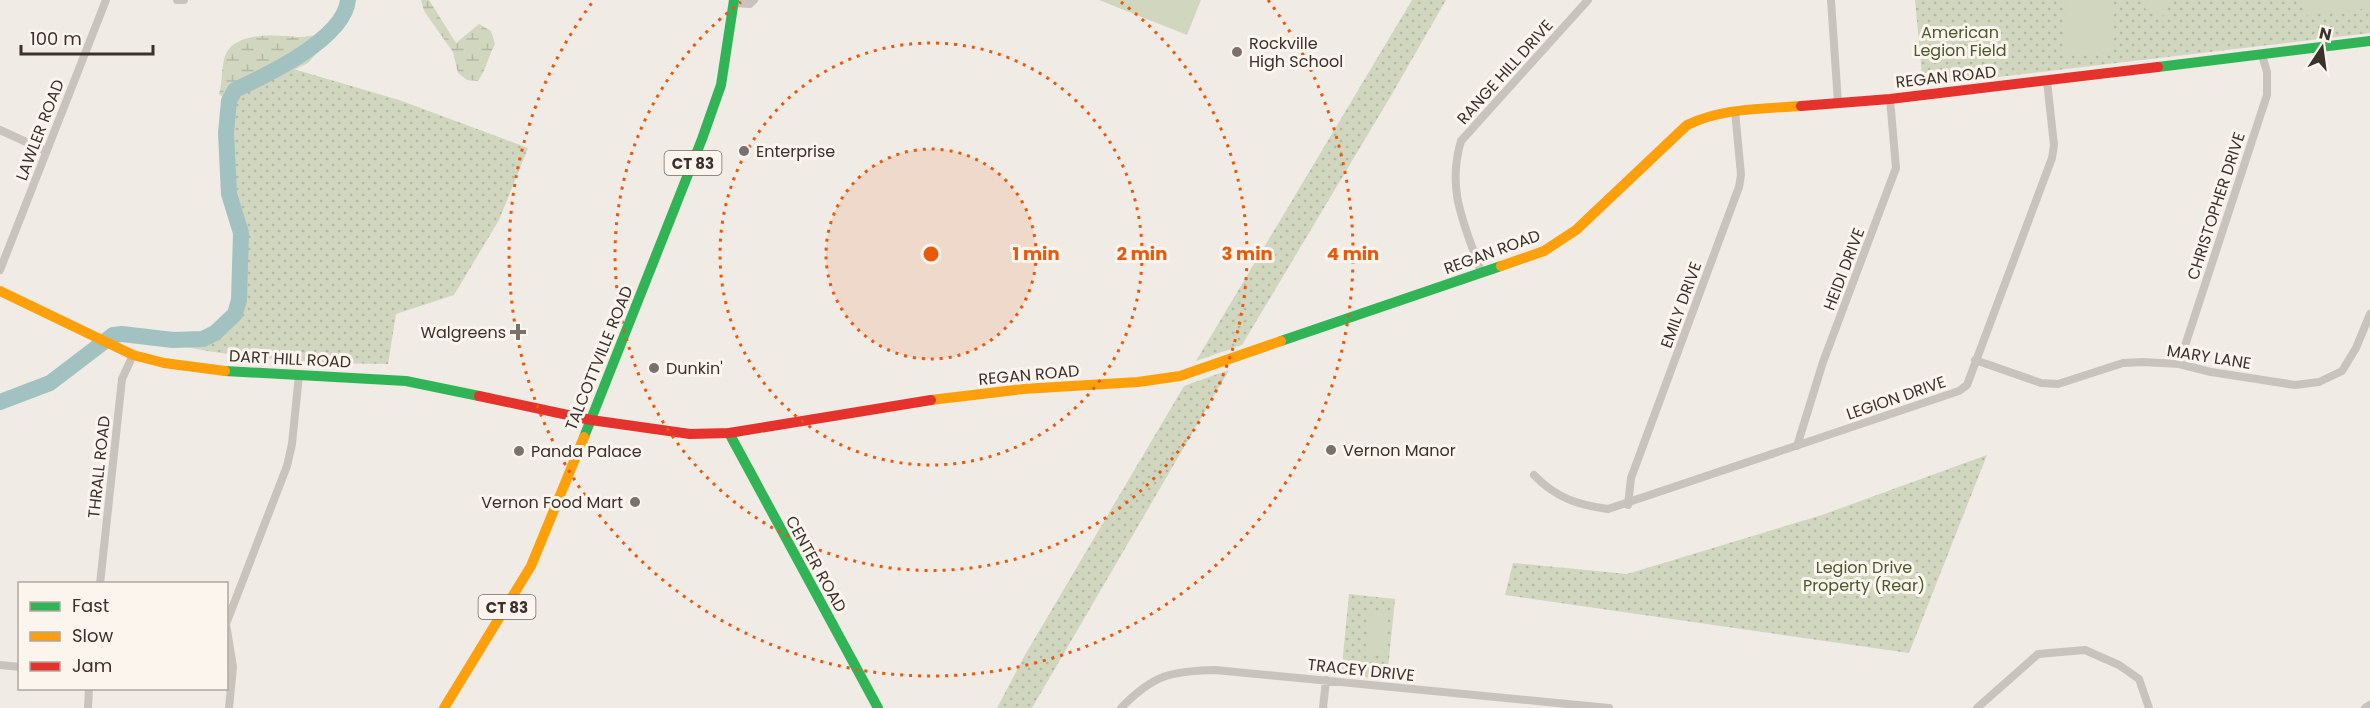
<svg xmlns="http://www.w3.org/2000/svg" width="2370" height="708" font-family="Poppins,sans-serif">
<style>
.wetland{fill:url(#wetland-marsh)}
.park{fill:url(#park-dots)}
.pitch{fill:#d1d6bf}
.lines{fill:none;stroke-linecap:round;stroke-linejoin:round}
.river{stroke:#a1c2c1;stroke-width:16}
.street{stroke:#c9c3be;stroke-width:8}
.fast{stroke:#30b455;stroke-width:10}
.slow{stroke:#ff9f0a;stroke-width:10}
.jam{stroke:#e5322d;stroke-width:10}
.ring{fill:none;stroke:#e8590c;stroke-width:3;stroke-dasharray:3 6}
.poi-dot{fill:#7a716c;stroke:#fbf5ee;stroke-width:2}
.labels{text-anchor:middle;dominant-baseline:central;stroke-width:6;stroke-linejoin:round;paint-order:stroke}
.shield{fill:#fbf5ee;stroke:#756b66;stroke-width:1.5}
.shield-label{font-size:15px;font-weight:bold;fill:#3b302b}
.park-label{font-size:16px;fill:#4a5a2e;stroke:#fbf5ee}
.poi-label{font-size:16px;fill:#3b302b;stroke:#fbf5ee;text-anchor:start}
.street-label{font-size:16px;fill:#3b302b;stroke:#fbf5ee}
.centre{fill:#e8590c;stroke:#fbf5ee;stroke-width:3}
.ring-label{font-size:18px;text-anchor:middle;font-weight:bold;fill:#e8590c;stroke:#fbf5ee;stroke-width:6;stroke-linejoin:round;paint-order:stroke}
</style>
<defs>
<pattern id="wetland-marsh" width="20" height="14" patternUnits="userSpaceOnUse" patternTransform="scale(1.5)"><rect width="20" height="14" fill="#d1d6bf"/><path d="M1 5h8M5 5V1M11 12h8M15 12V8" fill="none" stroke="#b4b8a4"/></pattern>
<pattern id="park-dots" width="8" height="8" patternUnits="userSpaceOnUse" patternTransform="scale(1.5)"><rect width="8" height="8" fill="#d1d6bf"/><path d="M2 2h.1M6 6h.1" fill="none" stroke="#b4b8a4" stroke-width="1.8" stroke-linecap="round"/></pattern>
</defs>
<rect width="100%" height="100%" fill="#f0ebe5"/>
<path class="wetland" d="M341,0H352V8L345,21L308,63L228,101L219,94C223,81 221,68 225,56C234,31 278,35 298,37C306,37 314,35 322,34L341,8Z
M421,0H429L456,43L479,24L491,31L495,44C488,57 486,70 478,81L467,80L458,73L453,52L424,11Z"/>
<path class="park" d="M1412,0H1446L1392,94L1242,345L1196,361Z
M1915,0H2370V33L1923,86Z
M283,66L399,100L528,148L499,220L454,295L396,314L388,364C320,364 252,360 186,347C173,345 156,345 145,338L203,339L215,333L235,314L239,300L241,233L228,186L226,133L229,101L235,90Z
M1229,370L1032,708H997L1025,655L1184,386Z
M1987,455L1909,653L1505,595L1513,563L1627,574L1822,515Z
M1349,594L1395,599L1387,679L1341,675Z"/>
<path class="pitch" d="M1099,0H1201L1187,35Z
M2066,0H2114V52L2065,55Z
M2148,0H2169L2164,16L2145,9Z
M2302,0H2370V8L2304,16Z
M1370,610L1389,612L1384,656L1365,654Z"/>
<g class="lines">
<path class="river" d="M0,402L50,383L113,335L122,334L173,340L203,339L215,333L235,314L239,300L241,233L229,194L226,133L229,101L235,90C267,75 344,39 348,0"/>
<path class="street" d="M177,0H184
M1831,0L1838,103
M734,3L750,4L754,0
M0,130L46,151
M0,270L106,0
M1481,272C1465,225 1446,191 1461,141L1588,0
M1975,360L2041,383L2058,384L2123,363L2143,362L2179,364L2211,372L2295,385L2319,382L2342,371L2356,348L2370,314
M2179,364L2267,95V72L2262,55
M1797,446L1823,362L1896,168L1890,99
M1534,475C1556,498 1578,505 1608,509L1959,391L1967,385L2052,158L2054,145L2047,81
M1628,505L1631,478L1739,187L1741,175L1735,111
M100,584L122,379L133,355
M226,624L287,466L292,444L299,375
M226,624L233,667L229,708
M0,665L20,667
M88,708L89,688
M1121,708C1153,675 1170,671 1215,670L1609,708
M1323,708L1326,680
M1977,708L2038,654L2085,650L2119,665L2139,679L2149,708
M2365,708L2370,705"/>
<path class="fast" d="M2158,67L2370,41
M1281,341L1501,266
M225,371L406,381L479,396
M729,433L878,708
M584,437L702,139L721,85L734,0"/>
<path class="slow" d="M1501,266L1544,251L1576,230L1687,125C1722,108 1762,109 1801,106
M0,291L133,355L164,363L225,371
M931,400L1023,389L1138,382L1180,376L1281,341
M444,708L531,566L584,437"/>
<path class="jam" d="M1801,106L1890,99L2158,67
M479,396L591,420L690,434L729,433L931,400"/>
</g>
<circle cx="931" cy="254" r="105" fill="#e8590c" fill-opacity=".12"/>
<g class="ring">
<circle cx="931" cy="254" r="105"/>
<circle cx="931" cy="254" r="211"/>
<path d="M1121 2A316 316 0 1 1 741 2"/>
<path d="M1268 0A422 422 0 1 1 594 0"/>
</g>
<g class="poi-dot">
<circle cx="1237" cy="52" r="6"/>
<circle cx="744" cy="151" r="6"/>
<path d="M515 323h6v6h6v6h-6v6h-6v-6h-6v-6h6z"/>
<circle cx="654" cy="368" r="6"/>
<circle cx="1331" cy="450" r="6"/>
<circle cx="519" cy="451" r="6"/>
<circle cx="635" cy="502" r="6"/>
</g>
<g class="labels">
<g class="shield">
<rect x="664.5" y="151" width="57" height="24" rx="4.5"/>
<rect x="478.5" y="595" width="57" height="24" rx="4.5"/>
</g>
<g class="shield-label">
<text x="693" y="163">CT 83</text>
<text x="507" y="607">CT 83</text>
</g>
<g class="park-label">
<text x="1960" y="32">American<tspan x="1960" dy="18">Legion Field</tspan></text>
<text x="1864" y="567">Legion Drive<tspan x="1864" dy="18">Property (Rear)</tspan></text>
</g>
<g class="poi-label">
<text x="1249" y="43">Rockville<tspan x="1249" dy="18">High School</tspan></text>
<text x="756" y="151">Enterprise</text>
<text x="506" y="332" text-anchor="end">Walgreens</text>
<text x="666" y="368">Dunkin'</text>
<text x="1343" y="450">Vernon Manor</text>
<text x="531" y="451">Panda Palace</text>
<text x="623" y="502" text-anchor="end">Vernon Food Mart</text>
</g>
<g class="street-label">
<text transform="translate(1505 72) rotate(-48)">RANGE HILL DRIVE</text>
<text transform="translate(1946 77) rotate(-6)">REGAN ROAD</text>
<text transform="translate(40 130) rotate(-69)">LAWLER ROAD</text>
<text transform="translate(2216 206) rotate(-72)">CHRISTOPHER DRIVE</text>
<text transform="translate(1492 252) rotate(-20)">REGAN ROAD</text>
<text transform="translate(1844 269) rotate(-69)">HEIDI DRIVE</text>
<text transform="translate(1681 305) rotate(-70)">EMILY DRIVE</text>
<text transform="translate(2209 357) rotate(9)">MARY LANE</text>
<text transform="translate(599 358) rotate(-68)">TALCOTTVILLE ROAD</text>
<text transform="translate(290 359) rotate(3)">DART HILL ROAD</text>
<text transform="translate(1029 375) rotate(-5)">REGAN ROAD</text>
<text transform="translate(1896 398) rotate(-19)">LEGION DRIVE</text>
<text transform="translate(99 467) rotate(-84)">THRALL ROAD</text>
<text transform="translate(816 564) rotate(61)">CENTER ROAD</text>
<text transform="translate(1361 670) rotate(6)">TRACEY DRIVE</text>
</g>
</g>
<circle cx="931" cy="254" r="9" class="centre"/>
<g class="ring-label">
<text x="1036" y="260">1 min</text>
<text x="1142" y="260">2 min</text>
<text x="1247" y="260">3 min</text>
<text x="1353" y="260">4 min</text>
</g>
<rect x="18" y="582" width="210" height="108" fill="#fbf5ee" stroke="#aea6a0" stroke-width="1.5"/>
<rect x="30" y="602" width="30" height="9" fill="#30b455" stroke="#aea6a0" stroke-width="1.5"/>
<text x="72" y="612" font-size="18" fill="#3b302b">Fast</text>
<rect x="30" y="632" width="30" height="9" fill="#ff9f0a" stroke="#aea6a0" stroke-width="1.5"/>
<text x="72" y="642" font-size="18" fill="#3b302b">Slow</text>
<rect x="30" y="662" width="30" height="9" fill="#e5322d" stroke="#aea6a0" stroke-width="1.5"/>
<text x="72" y="672" font-size="18" fill="#3b302b">Jam</text>
<g transform="translate(2322 48) rotate(13)" stroke="#fbf5ee" stroke-width="4.5" paint-order="stroke">
<path d="M0-4.5L10 22L0 15L-10 22Z" fill="#3b302b"/>
<text y="-9" font-size="16" font-weight="bold" text-anchor="middle" fill="#3b302b">N</text>
</g>
<path d="M21 45v9h132v-9" fill="none" stroke="#3b302b" stroke-width="3"/>
<text x="30" y="45" font-size="18" fill="#3b302b" stroke="#fbf5ee" stroke-width="4.5" paint-order="stroke">100 m</text>
</svg>
